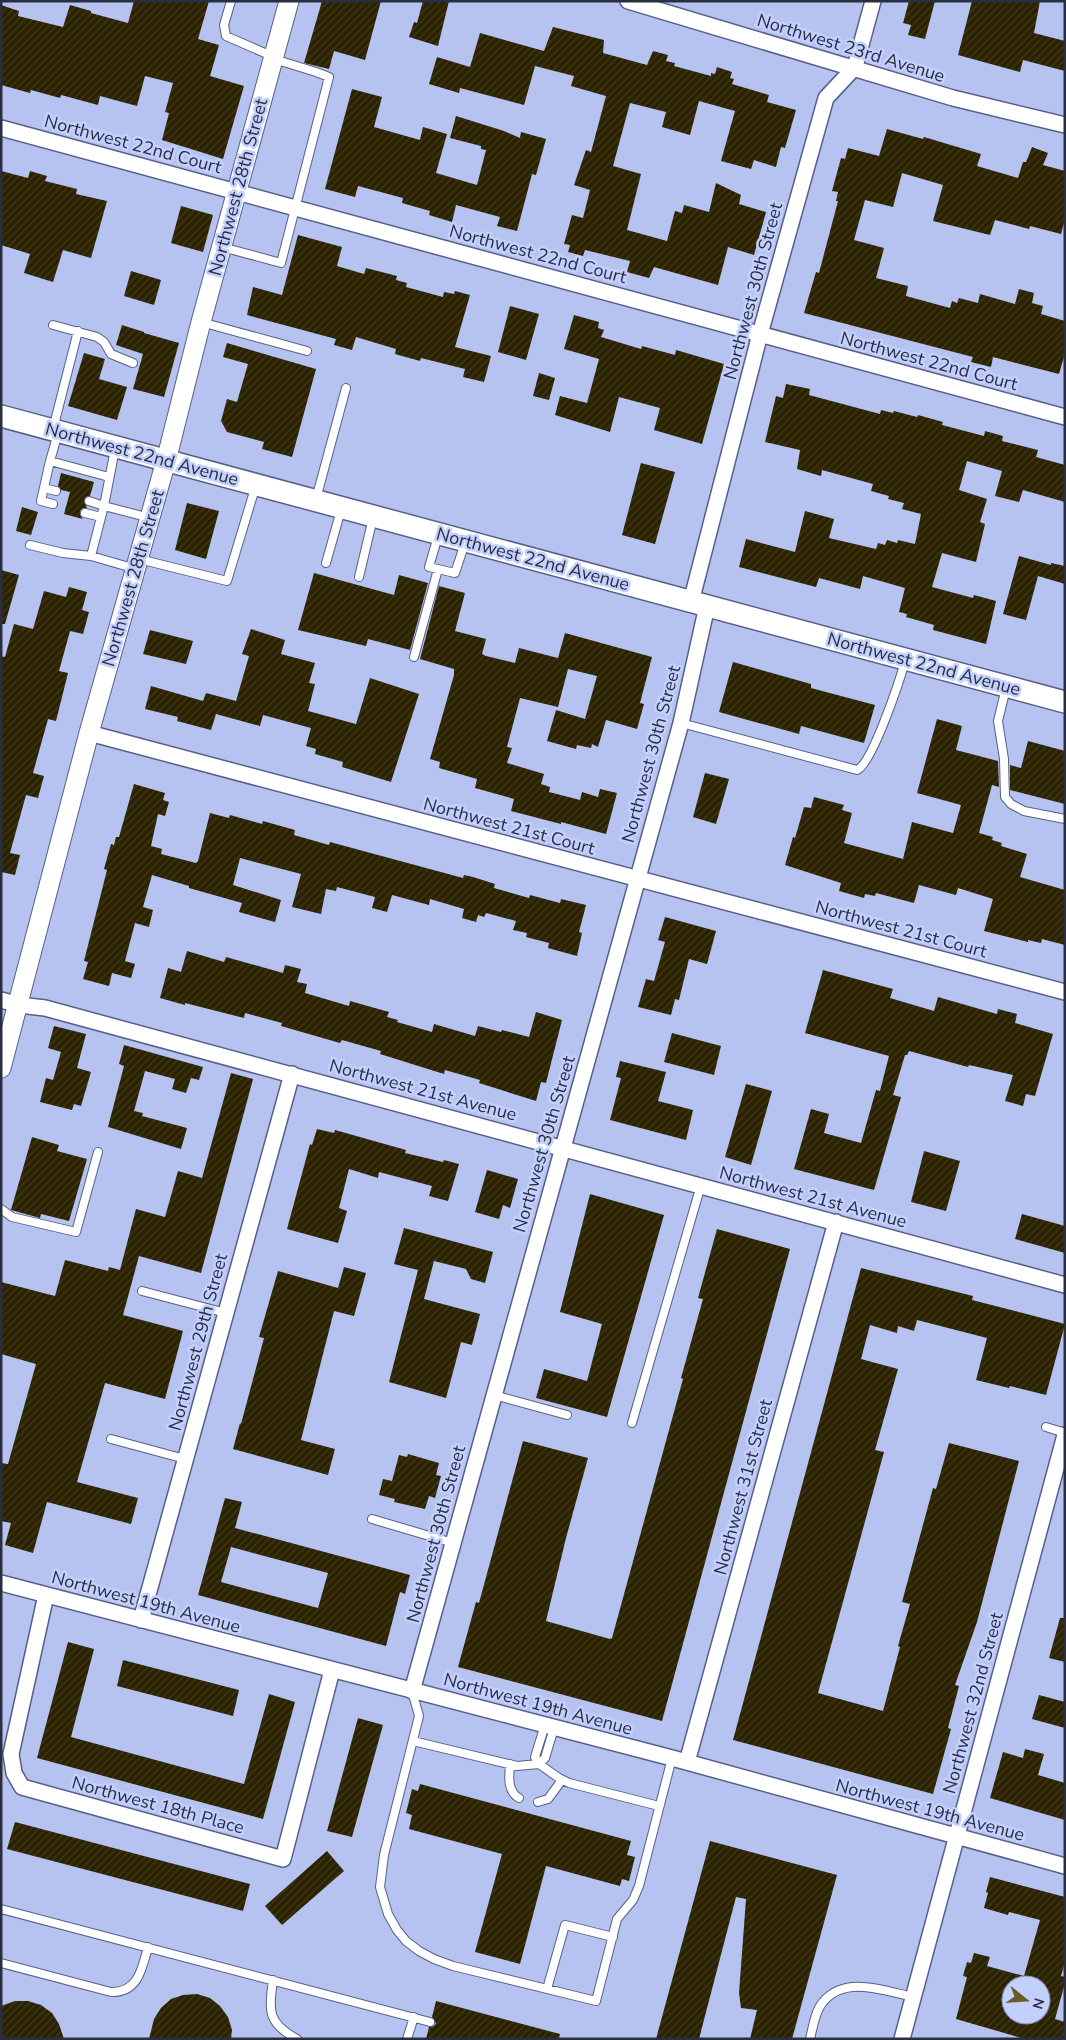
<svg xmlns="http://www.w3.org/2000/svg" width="1066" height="2040" font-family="'Nunito Sans',sans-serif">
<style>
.building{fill:url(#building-hatch);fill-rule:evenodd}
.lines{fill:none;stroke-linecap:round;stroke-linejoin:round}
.service-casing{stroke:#566088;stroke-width:10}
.minor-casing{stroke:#566088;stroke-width:18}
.tertiary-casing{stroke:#566088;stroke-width:21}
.secondary-casing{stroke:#566088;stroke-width:24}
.service{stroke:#fff;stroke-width:8}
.minor{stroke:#fff;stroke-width:15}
.tertiary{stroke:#fff;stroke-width:19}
.secondary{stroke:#fff;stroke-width:21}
.labels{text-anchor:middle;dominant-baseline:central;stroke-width:5;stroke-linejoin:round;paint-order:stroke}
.street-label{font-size:18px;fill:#292e40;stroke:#c3d0fe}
</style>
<defs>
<pattern id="building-hatch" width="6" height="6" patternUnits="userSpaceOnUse" patternTransform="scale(1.25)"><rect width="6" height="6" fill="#2b2200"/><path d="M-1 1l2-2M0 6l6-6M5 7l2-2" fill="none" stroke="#413a1e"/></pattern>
</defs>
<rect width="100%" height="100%" fill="#b6c3f0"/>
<path class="building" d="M134,1H209L198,39L219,45L210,76L244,86L223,159L162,140L169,113L165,112L173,83L145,76L137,106L100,96L98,105L61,95L60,98L31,90L30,93L1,85V5L19,11L18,16L63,27L70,5L91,11V13L128,23Z
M322,1H381L365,60L334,51L329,69L304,63Z
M423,1H449L438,46L409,37L414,22L417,23Z
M909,1H935L925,39L908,35L911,25L903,23Z
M972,1H1040L1034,33L1065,41V71L1023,60L1020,72L958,55Z
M553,27L604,40L603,53L647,65L653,51L668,55L666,61L675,63L674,66L711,76V73L715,74L717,67L732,72L730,78L734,79L732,84L769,95L767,102L796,110L785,148L781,147L776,167L754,160L751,169L721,161L735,111L699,101L690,135L662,127L666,112L630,103L613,166L641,174L627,230L667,241L675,211L682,213L684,205L709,212L716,183L741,195L739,204L766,212L754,255L728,247L718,285L654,267L649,278L627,272L630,261L585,250L583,256L568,252L570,245L564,244L572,215L583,218L590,190L574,185L586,150L591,152L606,96L571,86L574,76L535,66L524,105L460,88L459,93L429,84L437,57L470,67L480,33L544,51Z
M352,89L382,97L374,127L420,140L423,127L447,134L436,173L477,185L486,150L481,149V146L450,138L456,116L504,131L520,138L521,132L546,139L536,175L532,174L517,231L497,226L500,217L456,205L452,222L429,215L430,211L402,203L403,198L358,186L355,197L325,189Z
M887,129L923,139L924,137L981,154L977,166L1018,178L1023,162H1026L1032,147L1048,153L1043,165L1065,171V219L1061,234L1030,226L1029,229L995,220L990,235L933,221L943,185L902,173L893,207L865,200L854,240L884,248L876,278L908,286L906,296L950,308L952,301L957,303L959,298L978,303L980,294L1015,304L1019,289L1034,293L1032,303L1043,306L1041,314L1065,321V353L1059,374L993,357L991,367L971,362L973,357L804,313L816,272L819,273L838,201H836L838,192L832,191L841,158L845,159L848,148L879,156Z
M1,171L28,178L30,171L47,176L45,181L77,189L76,194L107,201L91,258L63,250L53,282L24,273L30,254L1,245Z
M181,206L213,215L203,252L171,243Z
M298,235L342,247L337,266L364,274L366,268L397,276L396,280L407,283L406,287L443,297L444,292L454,294L455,291L470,295L455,347L491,356L484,382L463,377L465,369L421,358L420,361L395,354L396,349L356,337L352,350L334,345L336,339L247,315L253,287L282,295Z
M131,271L161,280L154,305L124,296Z
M510,306L539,314L526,360L498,352Z
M574,315L599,322L598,328L604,330L601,337L641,349L642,346L675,355L676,350L724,364L702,444L654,430L660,408L619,397L610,432L555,415L560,396L587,403L599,359L564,349Z
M122,325L144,332V333L179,343L164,397L133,389L143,354L116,345Z
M227,343L316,369L292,457L262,449L264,442L227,432L221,421L227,399L237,402L248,364L223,357Z
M84,353L105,359L99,379L127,387L117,420L68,406Z
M539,373L555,378L549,400L533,396Z
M786,384L810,389L809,395L880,414L881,410L893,413L894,411L917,417L918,415L943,422L942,425L984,436L985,431L1003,436L1002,441L1038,450L1036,457L1065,465V502L1023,490L1019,502L995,496L1002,471L967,461L959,490L987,499L980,522L985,524L976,562L942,553L932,587L973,598L974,595L996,601L986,644L933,630L934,625L906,617L907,614L899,612L905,588L863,576L860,589L819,578L816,587L739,567L746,539L795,552L805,511L834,519L829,538L876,549L878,543L885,545L887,540L897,543L898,540L915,544L921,514L902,509L904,503L888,499L889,496L871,491L873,484L822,470L821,476L797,469L800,450L765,442L776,396L783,398Z
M641,463L675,472L655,544L622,535Z
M61,473L94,482L90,496L86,497L84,500L87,508H83L80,511V515L83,519L64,514L70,492L61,490L58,486Z
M187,503L219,511L206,559L175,550Z
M22,507L38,512L31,535L16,531Z
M1019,556L1051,565V563L1065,566V584L1038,576L1026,620L1003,614Z
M1,570L19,575L5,624H1Z
M314,573L394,595L399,575L428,583L410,650L368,639L366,646L298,630Z
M439,586L465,593L455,631L486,639L482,654L486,656L515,663L519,648L558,658L565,633L652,657L640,703L644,704L637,729L606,720L598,747L592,744L591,748L577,745L576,749L547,741L556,710L585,719L597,676L568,669L558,707L520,698L507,747L512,748L507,763L544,774L541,784L550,787L549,792L580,800L582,792L598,797L600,789L617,793L606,834L561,822V824L511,811L514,799L475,788L477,779L439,768L440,762L430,759L454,675V669L420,659Z
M69,587L87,592L82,610L89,612L83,634L70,631L59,671L68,673L56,721L48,719L33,773L44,776L38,798L26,795L10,853L20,855L15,875L1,872V656L5,657L14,624L33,629L44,591L66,597Z
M251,629L285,640L281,654L315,663L309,683L315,684L308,711L356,724L370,678L419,694L391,782L342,767L343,762L315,754L316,749L306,746L311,728L263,715L260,726L216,714L211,730L177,721L178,717L145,709L151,686L203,701L206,693L236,701L249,656L242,654Z
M150,630L193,641L186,664L143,654Z
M733,662L811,684V688L875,705L864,743L801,726L799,734L719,712Z
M937,719L962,726L956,750L998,761L999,787L992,785L979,833L993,837L992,840L1002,843L1001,846L1027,854L1020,877L1065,890V945L1042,939L1041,943L1028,940V942L984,931L993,899L958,888L956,895L919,885L914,903L876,893L875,896L865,894L864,898L839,891L841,883L785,865L793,837L795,838L804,807L811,808L814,797L844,805L842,810L852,813L844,843L903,859L912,822L953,833L961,805L917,793Z
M1028,741L1065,751V804L1010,790V765L1021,768Z
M705,773L729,779L716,824L693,817Z
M134,784L165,793L163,800L169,802L165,816L158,814L151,846L162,849L161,854L196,863L198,861L210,813L229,818L230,815L262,824L263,821L295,830L294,835L329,845L330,842L463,878L464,875L473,877L495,884L494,888L529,898L530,895L560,903L561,899L586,905L579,932L582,933L577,956L548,948L549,943L526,937L527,933L513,930L516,921L486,913L484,917L478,915L476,922L462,918L464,909L430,899L429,905L392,895L387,912L372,908L375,897L337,887L336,891L326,889L321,914L292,907L301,874L240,858L233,885L281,900L275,922L239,912L242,903L189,888V886L152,875L143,907L153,910L149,927L135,923L125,961L135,964L131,978L112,973L109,986L83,979L88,962L84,961L107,870L104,869L111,844L114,845L116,837H119Z
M665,917L716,931L707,964L689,959L679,1000L675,999L671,1015L638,1007L646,979L654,981L665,942L658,940Z
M187,951L224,962L226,957L283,973L285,965L301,969L297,982L307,984L305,993L349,1006L350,1001L389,1012L387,1017L398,1020L397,1022L432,1032L434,1024L475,1036L478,1026L501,1032L502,1030L529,1037L536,1012L562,1020L546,1083L541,1082L536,1101L479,1083L480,1080L445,1070L444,1074L380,1054L381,1051L342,1040L340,1043L281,1026L282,1023L245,1013L244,1018L185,1003V1005L160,998L168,968L181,972Z
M823,970L893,989L890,998L934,1011L938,997L997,1014L998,1009L1017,1014L1015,1023L1053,1034L1035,1096L1026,1094L1023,1106L1005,1101L1013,1075L969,1065L968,1067L909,1051L907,1055H905L893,1095L901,1097L874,1190L794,1169L811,1109L829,1114L824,1133L861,1143L876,1090L880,1091L889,1056L805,1033Z
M54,1026L86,1034L77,1068L91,1072L81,1106L74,1104L72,1110L40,1102L46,1078L53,1080L61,1052L48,1048Z
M672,1033L721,1046L714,1075L664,1062Z
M124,1045L203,1067L199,1080L191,1078L186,1093L172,1089L175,1079L145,1071L134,1111L143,1113L142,1116L187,1128L181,1149L108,1127L124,1066L119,1064Z
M620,1061L666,1072L658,1101L693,1110L686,1140L610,1120L621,1078L616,1077Z
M231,1073L253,1079L201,1273L139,1256L123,1315L183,1331L165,1399L105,1383L77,1482L138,1498L131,1524L47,1502L33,1553L5,1545L11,1523L1,1521V1463L8,1464L36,1364L1,1354V1282L55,1296L65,1260L108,1271L109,1267L120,1270L136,1209L165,1217L178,1171L202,1178Z
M746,1084L772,1091L751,1165L725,1157Z
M317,1129L334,1133L335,1130L406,1150L405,1153L443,1162L444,1160L459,1164L448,1201L429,1196L432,1186L379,1172L378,1178L349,1169L339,1208L347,1211L338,1243L287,1229L310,1144L312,1145Z
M32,1137L59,1145L57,1151L87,1159L69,1221L41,1214L40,1218L11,1210Z
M924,1151L960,1161L946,1211L911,1202Z
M487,1170L518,1179L510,1208L503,1205L499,1219L475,1212Z
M590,1194L664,1215L607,1417L536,1398L544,1369L587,1381L602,1324L560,1312Z
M1022,1214L1065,1226V1253L1015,1239Z
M404,1228L493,1252L485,1283L471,1279L466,1269L434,1261L424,1299L480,1314L472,1345L461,1342L446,1398L389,1382L418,1270L394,1264Z
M717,1229L790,1249L662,1721L458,1667L476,1602L479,1603L523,1441L588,1458L566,1538L546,1621L610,1639L612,1638L683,1379L681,1378L703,1299L698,1298Z
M344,1267L366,1273L354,1316L334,1311L301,1440L335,1449L328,1475L233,1449L240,1423L241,1424L264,1338L259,1337L278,1271L338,1288Z
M861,1268L973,1296L972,1300L1065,1324L1046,1395L1010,1386L1009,1388L976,1380L987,1338L917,1320L914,1331L898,1326L897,1333L870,1325L861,1359L898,1369L875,1450L884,1452L818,1693L883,1711L900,1647L898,1646L910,1604L902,1602L933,1488L936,1489L949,1443L1019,1461L977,1622L955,1685L959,1686L948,1728L951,1729L933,1794L733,1740Z
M408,1454L439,1463L436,1475L441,1476L435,1498L429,1496L425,1509L394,1502L395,1499L379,1495L383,1479L392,1481L399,1455L407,1457Z
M225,1498L242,1502L235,1528L410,1575L405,1594L400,1592L386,1646L198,1595ZM231,1547L328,1573L318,1608L221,1582Z
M1060,1618H1065V1662L1049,1658Z
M68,1642L94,1649L71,1737L244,1784L269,1694L295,1702L263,1819L37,1758Z
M123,1660L239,1690L233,1716L117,1686Z
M1039,1695L1065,1702V1728L1032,1719Z
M358,1718L383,1725L352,1837L327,1831Z
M1025,1749L1044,1754L1038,1775L1065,1783V1820L990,1798L1003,1752L1023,1758Z
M420,1784L631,1841L627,1855L635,1857L629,1881L622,1879L620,1886L546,1866L520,1964L475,1952L502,1854L409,1829L412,1815L406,1813L412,1789L418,1791Z
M15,1822L250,1884L243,1911L7,1849Z
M710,1841L837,1875L792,2039H750L757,2010L741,2008L739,1993L746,1899L736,1897L699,2039H656Z
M327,1851L344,1871L282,1925L265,1906Z
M990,1877L1065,1897V1962L1061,1976L1065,1977V1983L1055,2019L1065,2022V2039H1025L956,2019L967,1977L963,1976L967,1962L971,1963L974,1953L990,1957L987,1966L1024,1976L1040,1920L1009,1912L1008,1915L984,1908L988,1893L986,1892ZM1011,1985H1041V2015H1011Z
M197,1994L210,1998L220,2006L228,2017L232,2030L231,2039H149L154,2019L161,2008L171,1999L183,1995Z
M15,2001H28L41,2005L52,2013L59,2024L64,2039H1V2006Z
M436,2001L560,2034L559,2039H426L429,2027L434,2026L436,2023L432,2017Z"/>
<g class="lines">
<g class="service-casing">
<path id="service" d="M231,1L224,25L226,36L274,57
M222,247L281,263L329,77L316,72L274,59
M201,322L307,351
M53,325L97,337L104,342L111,354L133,363
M53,429L78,331
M58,433L50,461L109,477
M50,461L41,501L53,504
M44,488L56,491
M316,499L346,388
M89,501L104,506L115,449
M85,513L101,517
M438,536L429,567L455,573L465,543
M30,545L63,553L91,556
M139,559L227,581L256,485
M326,563L341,510
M136,569L91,556L104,506L150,518
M359,577L373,518
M414,657L438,569
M1006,688L998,721L1004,759L1005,797L1011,804L1024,811L1065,819
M681,723L857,770C872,764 900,680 905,661
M1,1209L12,1217L76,1232L98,1152
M142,1291L226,1313
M494,1395L567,1415
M632,1423L701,1185
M1046,1427L1065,1433
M111,1439L185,1459
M372,1519L453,1543
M412,1691L419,1716L384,1855L380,1887L388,1914L397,1930L406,1941L419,1951L434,1959L453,1966L596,2001L617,1919L633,1900L639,1886L672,1758
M545,1725L535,1757L539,1764L545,1758L554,1728
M413,1741L517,1766L539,1764L559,1778L569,1783L659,1806
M510,1764C509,1777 507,1791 519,1798
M538,1802L548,1799L562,1780
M1,1909L430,2022
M1,1963L111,1992C138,1993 142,1969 148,1947
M273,1980C269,2011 267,2023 297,2039
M547,1989L565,1925L613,1937
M407,2039L414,2017
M810,2039C813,2027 815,2011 823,2002C845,1975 885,1991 913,1997"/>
</g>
<g class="minor-casing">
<path id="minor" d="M628,1L953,98L1065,125
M1,128L1065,417
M691,602L760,334L826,98L855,67L873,1
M89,733L1065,992
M1,1000L19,1005L45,1008L1065,1285
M1,1583L672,1758L1065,1866
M46,1595L11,1754L14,1773L22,1787L283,1859L332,1670
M141,1620L292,1074
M412,1691L681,723L707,606
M687,1762L836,1222
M902,2039L1065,1435"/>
</g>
<g class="tertiary-casing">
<path id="tertiary" d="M1,1068L89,733L166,461L201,322L289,1"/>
</g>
<g class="secondary-casing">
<path id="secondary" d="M1,416L1065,702"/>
</g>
<use href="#service" class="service"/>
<use href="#minor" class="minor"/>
<use href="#tertiary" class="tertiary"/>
<use href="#secondary" class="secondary"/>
</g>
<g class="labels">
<g class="street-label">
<text transform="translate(851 48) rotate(17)">Northwest 23rd Avenue</text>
<text transform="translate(133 144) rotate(15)">Northwest 22nd Court</text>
<text transform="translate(238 187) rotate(-75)">Northwest 28th Street</text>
<text transform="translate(538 254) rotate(15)">Northwest 22nd Court</text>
<text transform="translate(753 291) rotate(-75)">Northwest 30th Street</text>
<text transform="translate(929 361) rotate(15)">Northwest 22nd Court</text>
<text transform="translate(142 454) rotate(15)">Northwest 22nd Avenue</text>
<text transform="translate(533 559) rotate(15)">Northwest 22nd Avenue</text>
<text transform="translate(133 578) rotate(-74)">Northwest 28th Street</text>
<text transform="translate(924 664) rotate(15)">Northwest 22nd Avenue</text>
<text transform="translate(651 754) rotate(-75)">Northwest 30th Street</text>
<text transform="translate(509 826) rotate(15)">Northwest 21st Court</text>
<text transform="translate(901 929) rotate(15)">Northwest 21st Court</text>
<text transform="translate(423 1090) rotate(15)">Northwest 21st Avenue</text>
<text transform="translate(544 1144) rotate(-74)">Northwest 30th Street</text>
<text transform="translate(813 1197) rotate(15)">Northwest 21st Avenue</text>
<text transform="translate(198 1342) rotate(-75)">Northwest 29th Street</text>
<text transform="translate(743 1487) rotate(-75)">Northwest 31st Street</text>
<text transform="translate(436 1534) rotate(-75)">Northwest 30th Street</text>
<text transform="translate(146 1602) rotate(15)">Northwest 19th Avenue</text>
<text transform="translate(973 1703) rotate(-75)">Northwest 32nd Street</text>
<text transform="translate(538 1704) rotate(15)">Northwest 19th Avenue</text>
<text transform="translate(158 1805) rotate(15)">Northwest 18th Place</text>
<text transform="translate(930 1810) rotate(15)">Northwest 19th Avenue</text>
</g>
</g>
<rect width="1066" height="2040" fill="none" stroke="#292e40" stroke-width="5"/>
<g transform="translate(1026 2000) rotate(107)"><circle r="24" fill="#c3d0fe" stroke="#858fb2"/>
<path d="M0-4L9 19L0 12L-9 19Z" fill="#6a5a28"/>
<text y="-8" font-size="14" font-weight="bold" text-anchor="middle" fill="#292e40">N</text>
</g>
</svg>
